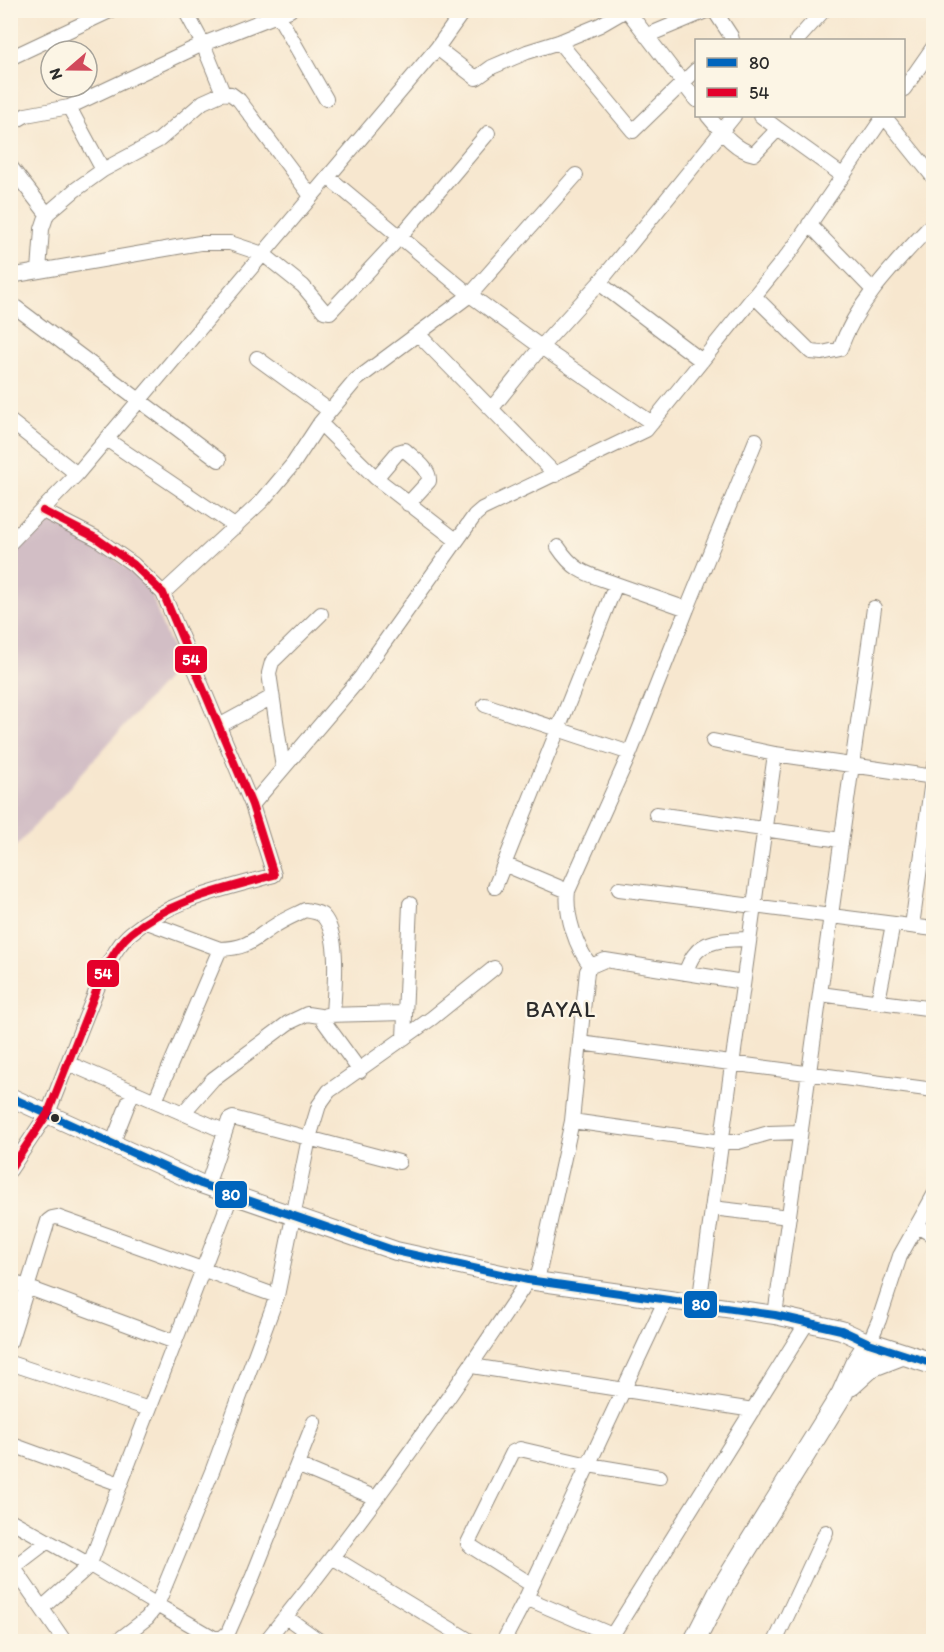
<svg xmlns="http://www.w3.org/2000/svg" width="944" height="1652" font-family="Itim,sans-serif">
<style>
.industrial{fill:#d2bec5}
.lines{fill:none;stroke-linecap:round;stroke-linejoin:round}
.street-casing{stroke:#91897d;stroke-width:16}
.secondary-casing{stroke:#91897d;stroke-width:20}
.primary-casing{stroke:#91897d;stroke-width:23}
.street{stroke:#fff;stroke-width:14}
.secondary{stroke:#fff;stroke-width:18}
.primary{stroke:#fff;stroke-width:21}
.bus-1-casing{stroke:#fcf5e5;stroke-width:12}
.bus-2-casing{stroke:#fcf5e5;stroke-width:12}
.bus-1{stroke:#0065bd;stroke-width:8}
.bus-2{stroke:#e4002b;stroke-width:8}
.bus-dot{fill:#2b2b2b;stroke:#fcf5e5;stroke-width:2}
.labels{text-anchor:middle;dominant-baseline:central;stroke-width:5;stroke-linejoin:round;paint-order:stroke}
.neighbourhood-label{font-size:22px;letter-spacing:1.5px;fill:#2b2b2b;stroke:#fcf5e5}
.line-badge{stroke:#fcf5e5;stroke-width:2}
.badge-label{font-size:16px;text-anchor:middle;font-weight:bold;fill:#fff}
</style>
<rect width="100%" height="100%" fill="#fcf5e5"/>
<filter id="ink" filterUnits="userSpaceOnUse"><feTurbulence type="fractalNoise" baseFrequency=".0167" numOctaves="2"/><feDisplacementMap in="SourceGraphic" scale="12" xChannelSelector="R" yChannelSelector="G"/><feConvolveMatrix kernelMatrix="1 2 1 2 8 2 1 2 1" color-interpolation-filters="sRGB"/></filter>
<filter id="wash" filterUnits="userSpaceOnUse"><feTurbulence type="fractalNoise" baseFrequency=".008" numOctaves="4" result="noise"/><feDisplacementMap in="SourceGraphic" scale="24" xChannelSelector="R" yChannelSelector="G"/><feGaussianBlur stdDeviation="1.35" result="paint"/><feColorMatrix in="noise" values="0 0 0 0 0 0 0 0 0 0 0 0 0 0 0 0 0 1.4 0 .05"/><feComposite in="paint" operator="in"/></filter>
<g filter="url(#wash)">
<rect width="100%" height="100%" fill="#f7e7cf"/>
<path class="industrial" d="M47,519L98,545L149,586L163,628L179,665L11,852V558Z"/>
</g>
<g filter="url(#ink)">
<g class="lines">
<g class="street-casing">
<path id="street" d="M185,10L203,44L223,93
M627,10L696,100
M714,10L731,36L732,40
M278,15L326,99
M646,36L708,10
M797,40L824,10
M559,42L633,131L696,70
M437,48L476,78L478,77L492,67L527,52L559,42L600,25L626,10
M10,58L112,10
M904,89L934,46
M69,107L103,170
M708,116C720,130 735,150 754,154L778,129L842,175
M761,116L778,129
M884,116L934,178
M10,124L26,115L69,107L203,44L290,10
M10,166L47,214
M328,177L470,295L541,347L652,423
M809,224L873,290
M39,271L42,229L47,214L75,190L103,170L159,140L203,102L223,93L231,94L239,100L311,196
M10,276L200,243H230L263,254L303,286L324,311L330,312L400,237L488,133
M599,283L702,361
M754,296L811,352L822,353L840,349C858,299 898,261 934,222
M10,303L219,460
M418,334L556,475
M257,358L330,411
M492,408L541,347L599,283L734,116
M10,421L77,474
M320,423L376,478L456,540
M106,439L236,527
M376,478L398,452L405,450C414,459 430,468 429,481L408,504
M10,543L77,474L437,48L464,10
M558,547C575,573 588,574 616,584
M163,593L262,501L293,464L320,423L356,380L470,295L576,175
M687,609L756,440
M485,705L630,753
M219,726L272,697
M775,754L934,777
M283,768L269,673L272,662L321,614
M252,805L361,677L376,654L475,515L482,509L646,430L794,247L884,116
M656,814L841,840
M506,865L568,891
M495,887L616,584L687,609L630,753L568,891C565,914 576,948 591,966L587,971L572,1121L537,1281
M619,889L934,929
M147,922L220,949C250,948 253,939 276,925C285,919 295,915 305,910C311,911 319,912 323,916C341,936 334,989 333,1015
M912,926L934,766
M591,966L605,960L743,982
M685,973C688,967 690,960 694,955C706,938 731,940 749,939
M820,994L934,1009
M878,1001L893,924
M326,1015L405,1013
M404,1038L410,904
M580,1043L934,1090
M68,1063L224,1131
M155,1101L220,949
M183,1113L213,1079L288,1023L307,1014L320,1016L360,1071
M572,1121L721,1142H738L769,1133L800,1132
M113,1142L133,1091
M10,1170L48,1113L104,971C112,957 119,943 131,933C171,899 226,889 274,875L252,805L163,593L133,564L96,538L43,511
M207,1186L229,1120L233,1118L399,1162
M712,1208L789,1217
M917,1226L934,1236
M10,1281L175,1342
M699,1304L775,754L713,741
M775,1315L874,608
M10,1342L48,1221L52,1218L57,1217L277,1296
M869,1343L879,1320L900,1256L934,1195
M10,1363L149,1409
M472,1366L753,1410
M314,1422L253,1576L228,1633L222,1638H214L157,1605L213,1469L277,1296L309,1138L319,1105L329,1091L432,1018L494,968
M10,1444L120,1484
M297,1465L376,1498
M10,1520L90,1565L42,1608
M332,1557L472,1642
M14,1568L65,1642
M10,1570L48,1541
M532,1585L472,1547L468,1543L513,1452L520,1449L589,1465L660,1477
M526,1598L612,1635
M286,1617L321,1642
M116,1642L147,1618L157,1605L90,1565L91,1561L231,1196
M265,1642C360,1526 446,1404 528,1280
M503,1642L526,1598L666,1299
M608,1642L808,1321
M775,1642L826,1532"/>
</g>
<g class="secondary-casing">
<path id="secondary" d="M10,1097L201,1184L396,1251L528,1280L775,1315L841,1330L869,1343"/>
</g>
<g class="primary-casing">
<path id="primary" d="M851,1385L872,1366L903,1354
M694,1642L719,1593L842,1394L855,1365L869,1343L934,1364"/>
</g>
<use href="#street" class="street"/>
<use href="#secondary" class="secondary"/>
<use href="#primary" class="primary"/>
<g class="bus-1-casing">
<path id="bus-1" d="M10,1097L201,1184L396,1251L528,1280L775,1315L841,1330L869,1343L934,1364"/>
</g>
<g class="bus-2-casing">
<path id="bus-2" d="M10,1170L48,1113L104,971C112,957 119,943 131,933C171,899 226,889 274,875L252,805L163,593L133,564L96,538L43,511"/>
</g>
<use href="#bus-1" class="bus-1"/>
<use href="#bus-2" class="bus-2"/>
</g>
</g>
<circle class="bus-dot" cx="55" cy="1118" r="5"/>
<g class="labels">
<g class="neighbourhood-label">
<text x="561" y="1009">BAYAL</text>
</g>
</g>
<g class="line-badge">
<rect x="174" y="645" width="34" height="29" rx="6" fill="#e4002b"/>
<rect x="86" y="959" width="34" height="29" rx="6" fill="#e4002b"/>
<rect x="214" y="1180" width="34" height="29" rx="6" fill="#0065bd"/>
<rect x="683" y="1290" width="35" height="29" rx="6" fill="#0065bd"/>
</g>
<g class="badge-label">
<text x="191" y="665">54</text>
<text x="103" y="979">54</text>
<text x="231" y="1200">80</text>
<text x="701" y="1310">80</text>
</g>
<rect width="944" height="1652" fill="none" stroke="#fcf5e5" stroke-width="36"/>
<rect x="695" y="39" width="210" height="78" fill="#fcf5e5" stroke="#a8a49b" stroke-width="1.5"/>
<rect x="707" y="58" width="30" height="9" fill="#0065bd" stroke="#a8a49b" stroke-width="1.5"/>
<text x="749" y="69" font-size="18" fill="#2b2b2b">80</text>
<rect x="707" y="88" width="30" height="9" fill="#e4002b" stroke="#a8a49b" stroke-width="1.5"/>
<text x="749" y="99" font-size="18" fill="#2b2b2b">54</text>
<g transform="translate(69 69) rotate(250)"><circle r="28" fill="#fcf5e5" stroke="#a8a49b" stroke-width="1.5"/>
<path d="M0-4.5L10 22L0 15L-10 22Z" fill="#d1495b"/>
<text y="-9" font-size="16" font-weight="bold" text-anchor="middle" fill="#2b2b2b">N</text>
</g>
</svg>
